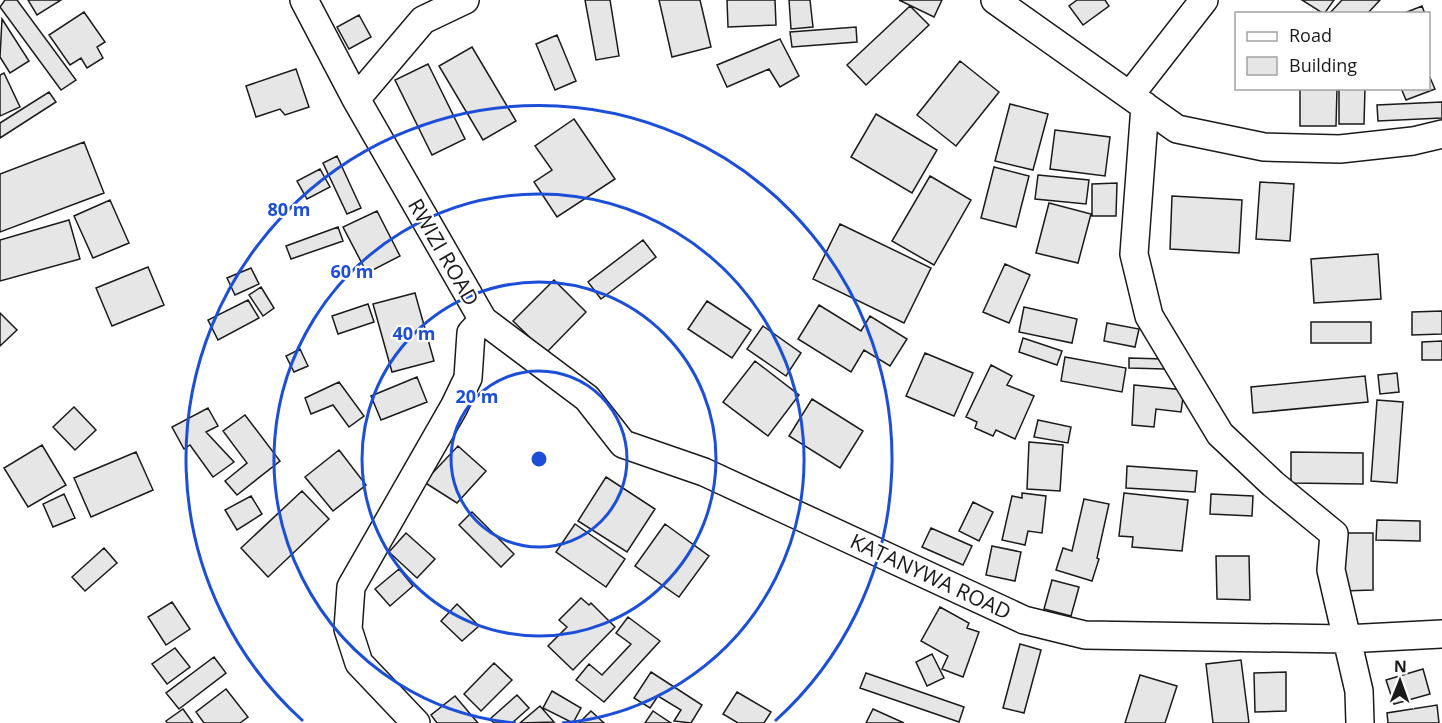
<svg xmlns="http://www.w3.org/2000/svg" width="1442" height="723" font-family="'Open Sans',sans-serif">
<style>
.building{fill:#e6e6e6;stroke:#1a1a1a;stroke-width:1.5}
.lines{fill:none;stroke-linecap:round;stroke-linejoin:round}
.minor-casing{stroke:#1a1a1a;stroke-width:30}
.minor{stroke:#fff;stroke-width:27}
.ring{fill:none;stroke:#1d4ed8;stroke-width:3}
.labels{text-anchor:middle;dominant-baseline:central;stroke-width:4.5;stroke-linejoin:round;paint-order:stroke}
.street-label{font-size:21px;fill:#1a1a1a;stroke:#fff}
.centre{fill:#1d4ed8;stroke:#fff;stroke-width:3}
.ring-label{font-size:18px;text-anchor:middle;font-weight:bold;fill:#1d4ed8;stroke:#fff;stroke-width:4.5;stroke-linejoin:round;paint-order:stroke}
</style>
<rect width="100%" height="100%" fill="#fff"/>
<path class="building" d="M5,0H17L76,80L61,90L0,7Z
M28,0H61L37,15Z
M585,0H610L619,56L596,60Z
M659,0H700L711,47L672,57Z
M727,0H775L776,25L728,27Z
M789,0H810L813,27L791,29Z
M899,0H942L934,17Z
M1077,0H1105L1109,6L1083,25L1069,6Z
M1302,0H1334L1324,14Z
M1342,0H1380L1367,14H1329Z
M910,6L929,25L866,85L847,65Z
M1422,6L1425,14H1402Z
M84,12L105,42L97,47L103,58L87,68L81,58L70,65L49,35Z
M359,15L371,37L349,49L337,27Z
M2,19L29,61L10,73L0,57Z
M856,27L857,42L792,47L790,32Z
M557,35L576,81L555,90L536,44Z
M780,39L799,76L780,87L769,69L727,87L717,65Z
M472,47L516,121L483,140L439,66Z
M960,61L999,92L956,146L917,115Z
M428,64L465,139L432,155L395,80Z
M296,69L309,107L285,115L280,109L256,117L246,86Z
M4,73L20,107L0,116V75Z
M1428,73L1435,89L1406,100L1401,88H1428Z
M1300,88H1337L1336,126H1300Z
M1339,88H1365L1364,124H1339Z
M49,92L56,102L0,138V123Z
M1442,102V118L1378,121L1377,105Z
M1010,104L1048,114L1033,170L995,161Z
M876,114L937,150L912,193L851,157Z
M574,119L615,179L557,217L534,182L552,170L535,146Z
M1055,130L1110,137L1105,176L1050,169Z
M84,142L104,193L0,232V174Z
M337,156L361,208L347,214L323,163Z
M994,167L1029,176L1016,227L981,218Z
M320,169L330,187L307,199L297,181Z
M1038,175L1089,180L1086,204L1035,199Z
M930,176L971,200L934,265L892,241Z
M1260,182L1294,184L1290,241L1256,239Z
M1117,183L1116,216H1092V184Z
M1172,196L1242,200L1239,253L1170,249Z
M110,200L129,243L93,258L74,216Z
M1049,203L1091,214L1078,263L1036,253Z
M377,211L400,256L367,273L343,227Z
M69,220L80,259L0,281V240Z
M840,224L931,268L904,323L813,279Z
M338,227L343,241L291,259L286,246Z
M643,240L656,257L601,299L588,282Z
M1378,254L1381,299L1314,303L1311,259Z
M1005,264L1030,275L1009,323L983,312Z
M148,267L164,305L112,326L96,288Z
M251,268L259,284L235,295L227,278Z
M554,280L586,312L546,353L513,321Z
M261,287L274,308L263,316L249,295Z
M415,293L434,361L392,372L373,304Z
M248,300L259,318L218,340L208,320Z
M707,301L751,330L732,358L688,329Z
M368,304L374,322L338,334L332,316Z
M819,305L861,331L870,316L907,339L890,366L864,350L851,372L798,339Z
M1024,307L1077,319L1072,343L1019,332Z
M1442,311V334L1412,335V312Z
M0,313L17,330L0,346Z
M1311,322H1371V343H1311Z
M1107,323L1139,329L1135,347L1104,341Z
M763,326L801,353L786,376L747,349Z
M1023,338L1062,351L1057,365L1019,352Z
M1442,341V360H1422V342Z
M300,349L308,366L294,372L286,356Z
M925,353L973,373L954,416L906,396Z
M1065,357L1126,368L1122,392L1061,381Z
M1129,358L1164,359V369L1129,368Z
M755,361L799,395L768,436L723,402Z
M991,365L1012,376L1007,385L1034,396L1015,439L996,430L993,436L975,428L977,422L966,417Z
M1397,373L1399,392L1380,394L1378,375Z
M1365,376L1368,402L1253,413L1251,387Z
M417,377L427,402L381,420L371,396Z
M339,382L364,416L349,427L333,405L311,414L305,398Z
M1134,385L1184,390L1181,412L1156,409L1154,427L1132,425Z
M812,399L863,431L840,468L789,436Z
M1377,400L1403,402L1397,483L1371,481Z
M74,407L96,430L75,450L53,427Z
M208,408L218,426L206,432L234,462L213,477L190,445L184,449L172,427Z
M245,415L280,461L237,495L225,481L247,463L223,431Z
M1038,420L1071,427L1068,443L1034,437Z
M1029,442L1063,445L1060,491L1027,489Z
M42,445L66,485L28,507L4,468Z
M458,446L486,471L457,503L424,482Z
M339,450L366,485L333,511L305,477Z
M136,452L153,490L91,517L74,478Z
M1291,452L1363,453V484L1291,483Z
M1127,466L1197,471L1195,492L1126,488Z
M606,477L655,509L627,552L578,521Z
M302,491L329,519L268,577L241,548Z
M1022,493L1046,496L1042,533L1028,531L1025,545L1002,540L1012,496L1022,498Z
M1124,493L1188,500L1182,551L1132,547L1133,537L1119,536Z
M64,494L75,518L53,527L43,504Z
M1211,494L1253,496L1252,516L1210,514Z
M251,496L262,514L237,530L225,510Z
M1084,499L1109,504L1097,558L1099,559L1092,581L1056,570L1063,548L1072,551Z
M973,502L993,512L979,541L959,531Z
M472,512L514,554L501,567L459,525Z
M1377,520L1420,521V541L1376,540Z
M575,524L625,559L606,587L556,552Z
M665,524L709,556L679,597L635,566Z
M931,528L972,546L963,565L922,547Z
M406,533L435,559L417,578L389,552Z
M1343,533H1373V590L1343,591Z
M992,546L1021,552L1015,581L986,575Z
M104,548L117,563L85,591L72,577Z
M1216,556H1249L1250,600L1217,599Z
M399,569L413,586L390,606L375,589Z
M1052,580L1079,587L1071,616L1044,609Z
M581,598L589,605L591,603L615,627L573,670L548,646L567,627L559,620Z
M172,602L190,629L166,645L148,617Z
M457,604L479,626L462,641L441,621Z
M940,607L969,623L967,628L979,632L963,677L942,669L948,656L921,641Z
M628,617L660,641L604,702L576,680L589,664L602,675L631,644L616,633Z
M1020,644L1041,650L1024,713L1003,708Z
M175,648L190,667L167,684L152,664Z
M932,654L944,678L927,686L916,662Z
M214,657L226,673L179,709L166,693Z
M1241,660L1249,723H1213L1206,664Z
M494,663L512,680L481,711L464,694Z
M1423,669L1430,694L1394,704L1386,680Z
M651,672L702,705L691,723L674,721L681,710L658,696L650,708L634,698Z
M1286,672V711L1255,712L1254,673Z
M866,673L964,707L959,722L860,688Z
M1140,675L1177,686L1165,723H1125Z
M226,689L248,717L240,723H204L196,712Z
M552,691L581,708L573,723L543,708Z
M737,692L771,712L764,723H738L723,714Z
M517,695L529,708L512,723H494L490,719Z
M455,696L478,723H437L431,715Z
M1437,705L1439,723H1388L1387,713Z
M540,706L554,722L520,723Z
M183,709L193,723H167L166,721Z
M873,709L904,723H866Z
M591,711L604,723H579Z
M653,711L671,723H645Z"/>
<g class="lines">
<g class="minor-casing">
<path id="minor" d="M304,0L356,99L483,320L471,333L468,378L454,407L351,587L348,629L359,663L416,723
M995,0L1177,129L1264,147L1340,149L1413,141L1442,134
M1130,95L1204,0
M356,99L423,20L465,0
M1145,106L1134,254L1149,316L1220,434L1273,484L1334,534L1331,570L1359,691L1360,723
M483,320L587,398L623,444L704,472L1024,620L1085,635L1345,639L1442,634"/>
</g>
<use href="#minor" class="minor"/>
</g>
<g class="ring">
<circle cx="539" cy="459" r="88"/>
<circle cx="539" cy="459" r="177"/>
<path d="M516 723A265 265 0 1 1 562 723"/>
<path d="M303 721A353 353 0 1 1 775 721"/>
</g>
<g class="labels">
<g class="street-label">
<text transform="translate(444 252) rotate(60)">RWIZI ROAD</text>
<text transform="translate(931 576) rotate(25)">KATANYWA ROAD</text>
</g>
</g>
<circle cx="539" cy="459" r="9" class="centre"/>
<g class="ring-label">
<text x="289" y="216">80 m</text>
<text x="352" y="278">60 m</text>
<text x="414" y="340">40 m</text>
<text x="477" y="403">20 m</text>
</g>
<rect x="1235" y="12" width="195" height="78" fill="#ffffff" stroke="#a3a3a3" stroke-width="1.5"/>
<rect x="1247" y="32" width="30" height="9" fill="#ffffff" stroke="#a3a3a3" stroke-width="1.5"/>
<text x="1289" y="42" font-size="18" fill="#1a1a1a">Road</text>
<rect x="1247" y="57" width="30" height="18" fill="#e6e6e6" stroke="#a3a3a3" stroke-width="1.5"/>
<text x="1289" y="72" font-size="18" fill="#1a1a1a">Building</text>
<g transform="translate(1400 681) rotate(1)" stroke="#ffffff" stroke-width="4.5" paint-order="stroke">
<path d="M0-4.5L10 22L0 15L-10 22Z" fill="#1a1a1a"/>
<text y="-9" font-size="16" font-weight="bold" text-anchor="middle" fill="#1a1a1a">N</text>
</g>
</svg>
